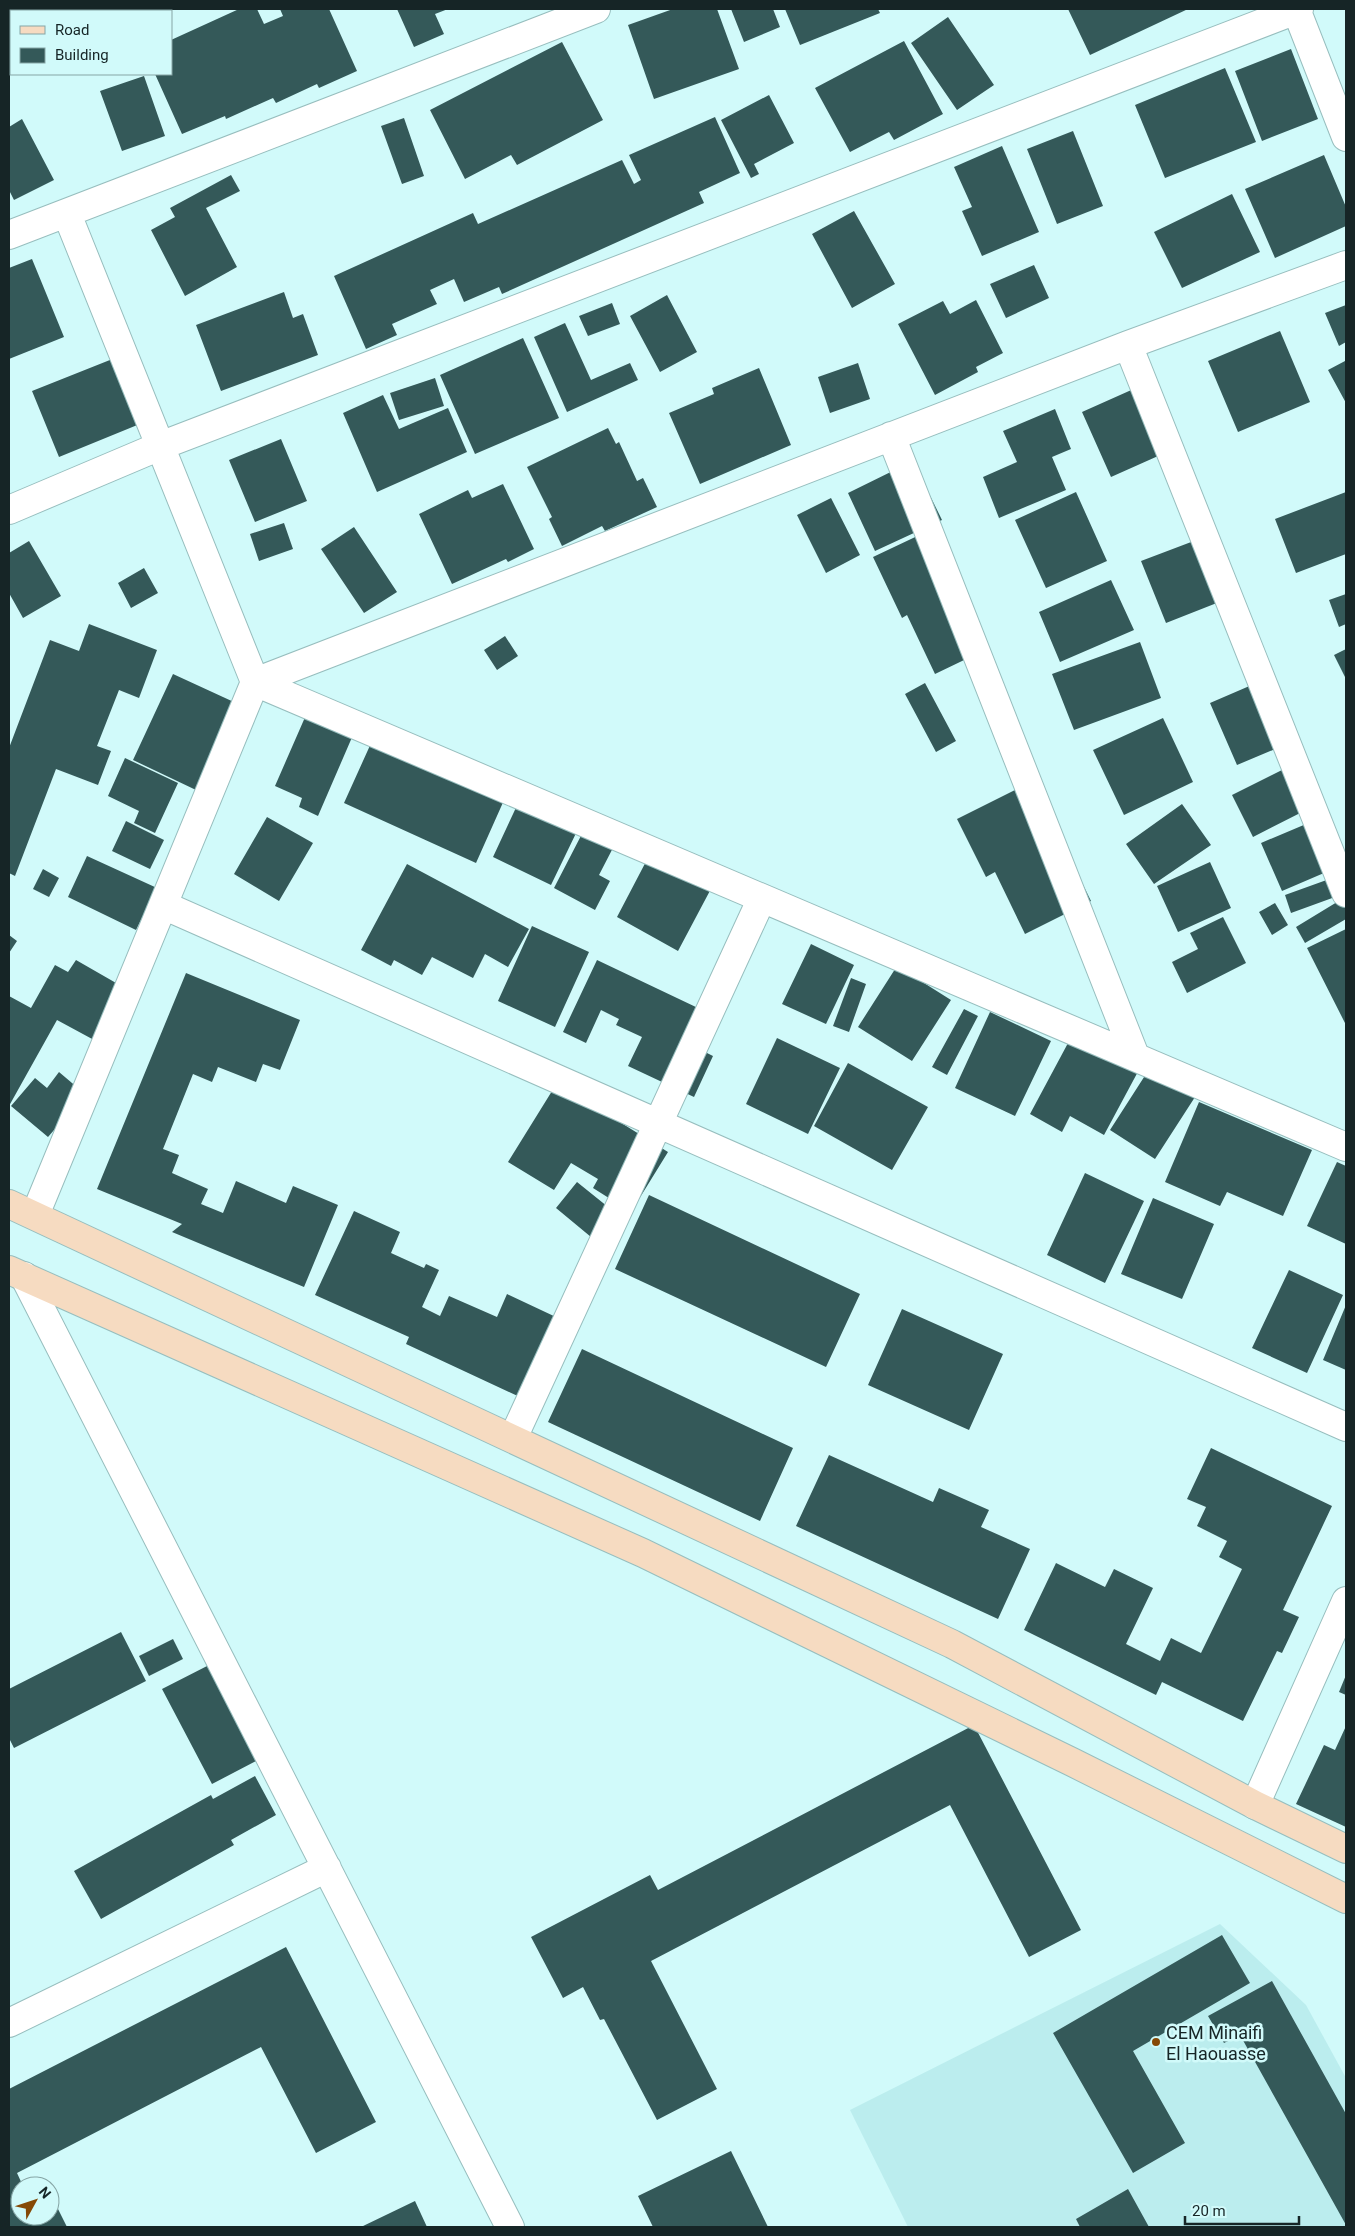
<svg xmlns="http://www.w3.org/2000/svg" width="1355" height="2236" font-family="Roboto,sans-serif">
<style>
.built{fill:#bbedee}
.building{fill:#345959}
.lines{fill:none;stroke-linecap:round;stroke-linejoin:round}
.minor-casing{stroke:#97bebe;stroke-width:30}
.secondary-casing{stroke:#97bebe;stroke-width:30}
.minor{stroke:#fff;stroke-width:28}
.secondary{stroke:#f6dbc1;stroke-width:28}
.poi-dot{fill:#854906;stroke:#d1fafa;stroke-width:2}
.labels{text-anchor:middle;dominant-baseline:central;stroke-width:5;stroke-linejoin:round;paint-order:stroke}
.poi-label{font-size:18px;fill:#162526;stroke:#d1fafa;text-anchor:start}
</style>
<rect width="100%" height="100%" fill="#d1fafa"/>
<path class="built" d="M1220,1924L1306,2005L1346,2078V2227H908L850,2110Z"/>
<path class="building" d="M239,9H257L264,24L283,16L280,9H329L357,71L319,88L317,84L276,103L273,98L226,119L225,116L182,134L155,74H171V40Z
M397,9H448L435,14L444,34L414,47Z
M673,9H717L739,69L654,99L628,25Z
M731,9H773L780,27L744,42Z
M785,9H878L880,13L800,45Z
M1068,9H1188L1090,55Z
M948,17L994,85L957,110L911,43Z
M904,41L943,114L894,140L889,132L850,152L815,88Z
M562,42L603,120L517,165L511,155L465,179L430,110Z
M1291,49L1318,119L1262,141L1235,71Z
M1225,68L1256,142L1165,178L1135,105Z
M144,76L165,136L122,151L100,91Z
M769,95L794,143L754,164L759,174L751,178L721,120Z
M715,117L740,173L699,192L704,203L502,294L499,287L464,302L454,279L430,290L437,304L392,324L397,335L366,349L334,276L473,213L478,224L622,160L634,184L641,180L629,155Z
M404,118L424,176L402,184L381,126Z
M22,119L54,180L14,200L9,190V127Z
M1073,131L1103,206L1057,224L1027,149Z
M1002,146L1039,232L982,256L962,211L972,207L954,167Z
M1324,155L1346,207V226L1275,258L1245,189Z
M231,175L240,191L206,208L237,267L185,296L151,230L175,217L170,208Z
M1232,194L1260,252L1182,288L1154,232Z
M854,211L895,284L852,308L812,234Z
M32,259L64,337L9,359V268Z
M1034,265L1049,298L1006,318L990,284Z
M284,292L293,318L303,314L318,355L221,391L196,325Z
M667,295L697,352L660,372L630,316Z
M976,300L1003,353L976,367L978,372L935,395L898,324L943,301L950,314Z
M612,303L620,324L588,336L579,316Z
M1346,305V342L1339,346L1325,313Z
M565,323L591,380L630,363L638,380L567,412L534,337Z
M1280,331L1310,402L1238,432L1208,361Z
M523,338L559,418L475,454L440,375Z
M125,354L152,419L59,457L32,391Z
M1345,361L1346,363V403L1328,370Z
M858,363L870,399L830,413L818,377Z
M759,368L791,445L700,484L669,413L714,394L712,388Z
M435,378L444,406L399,420L390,393Z
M1147,383L1176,448L1111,477L1082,412Z
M383,395L399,429L448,408L467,452L377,492L343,413Z
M1055,409L1071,449L1052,457L1066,490L999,518L983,477L1017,462L1003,431Z
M608,428L616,444L619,442L637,481L643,478L657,507L605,531L602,526L562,546L549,519L552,517L527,467Z
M281,439L307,501L255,522L229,460Z
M913,461L942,520L875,551L848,493Z
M503,484L534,549L508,562L506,559L452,584L419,514L468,490L472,498Z
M1076,492L1107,561L1046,588L1015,520Z
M1346,492V554L1296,573L1275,519Z
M831,498L860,555L826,573L797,515Z
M284,523L293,549L259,561L250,534Z
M354,527L397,592L364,613L321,549Z
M930,530L987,649L935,674L907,615L902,618L873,557Z
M1207,536L1232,597L1166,623L1141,561Z
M29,541L61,596L23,618L9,593V553Z
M144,568L158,593L131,608L118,583Z
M1111,580L1134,630L1060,662L1039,612Z
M1346,594V624L1339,627L1329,600Z
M89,624L157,650L139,698L119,690L97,746L111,751L98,785L56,769L15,876L9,873V748L50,640L79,651Z
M505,636L518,656L497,670L484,650Z
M1140,642L1161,698L1074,730L1052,674Z
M1346,649V679L1334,655Z
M173,674L236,703L196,790L133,760Z
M1268,678L1280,747L1237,765L1210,703Z
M925,683L956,741L936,752L905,694Z
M306,715L353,735L318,816L299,807L302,798L275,786Z
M1163,718L1193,782L1124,815L1093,750Z
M377,730L509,789L476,863L344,803Z
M125,758L178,783L155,833L134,823L139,811L108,796Z
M1294,764L1314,806L1253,837L1232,795Z
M1027,784L1060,838L1091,901L1025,934L995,872L986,877L957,819Z
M520,799L579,827L551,885L493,857Z
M1182,804L1211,845L1154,884L1126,844Z
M1325,816L1345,864L1282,891L1261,843Z
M267,817L313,843L279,901L234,874Z
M126,821L164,840L150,869L112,851Z
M585,828L615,844L599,875L610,881L595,910L554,888Z
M651,852L713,885L678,951L617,917Z
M87,856L157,888L136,930L68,897Z
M1210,862L1231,908L1178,932L1157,886Z
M407,864L529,929L508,967L485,954L473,978L432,957L422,975L394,960L391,966L361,950Z
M43,869L59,878L49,897L33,889Z
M1346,873V893L1291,913L1285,895Z
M1342,899L1346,907V919L1305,943L1296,927Z
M1275,903L1288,925L1272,935L1259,912Z
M1223,917L1246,963L1187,993L1172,962L1198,949L1190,933Z
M532,926L589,952L555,1027L498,1001Z
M1346,929V1025L1307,948Z
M9,935L17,941L9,953Z
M811,944L854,965L826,1024L782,1004Z
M76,960L123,987L94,1040L57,1020L9,1106V996L31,1008L55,965L68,972Z
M597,960L719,1018L703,1051L713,1056L694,1097L628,1066L642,1037L616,1025L619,1019L601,1010L586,1043L563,1032Z
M897,966L951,1000L912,1061L858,1027Z
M186,973L300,1020L280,1070L263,1064L256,1082L218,1067L212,1082L193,1074L163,1149L179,1155L172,1173L208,1189L201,1204L223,1213L236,1181L286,1203L293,1186L338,1205L304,1287L172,1232L182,1224L97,1189Z
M851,978L866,984L849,1032L833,1026Z
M964,1009L978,1016L947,1075L932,1067Z
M990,1012L1051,1041L1015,1116L955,1088Z
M1075,1030L1141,1066L1104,1135L1070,1116L1062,1132L1030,1114Z
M777,1038L840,1068L808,1134L746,1104Z
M848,1063L928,1107L892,1170L814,1126Z
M59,1072L85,1094L48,1137L11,1106L35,1078L47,1088Z
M1146,1074L1163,1084L1166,1079L1195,1097L1155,1159L1110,1130Z
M557,1083L668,1152L631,1212L593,1188L598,1179L571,1163L554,1190L508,1162Z
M1199,1102L1312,1150L1283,1216L1227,1192L1220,1206L1165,1182Z
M1337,1162L1346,1166V1244L1307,1226Z
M1085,1173L1144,1201L1105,1283L1047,1255Z
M577,1182L613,1211L591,1237L556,1208Z
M649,1195L860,1294L826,1367L615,1269Z
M1153,1198L1214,1224L1182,1299L1121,1274Z
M354,1211L400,1232L391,1253L424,1268L426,1264L439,1270L422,1307L440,1316L449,1296L497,1317L507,1294L558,1318L522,1398L406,1344L409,1337L315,1295Z
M1289,1270L1343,1295L1307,1373L1252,1348Z
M1346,1305V1370L1323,1360Z
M902,1309L1003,1354L969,1430L868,1385Z
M582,1349L793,1448L760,1521L548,1422Z
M1211,1448L1332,1506L1283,1610L1299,1617L1282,1653L1277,1651L1243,1721L1162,1682L1156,1695L1024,1630L1056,1563L1105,1587L1114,1569L1153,1588L1126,1644L1160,1661L1171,1638L1201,1653L1242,1569L1219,1557L1227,1541L1197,1526L1206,1507L1187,1499Z
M829,1455L933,1502L939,1488L989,1510L981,1527L1030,1549L998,1619L796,1526Z
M121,1632L146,1681L14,1748L9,1738V1689Z
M173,1639L183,1659L149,1676L139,1656Z
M211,1664L260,1759L212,1784L162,1689Z
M1346,1675V1695L1339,1692Z
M974,1725L1081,1930L1029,1957L950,1805L651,1961L717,2089L657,2120L604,2019L600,2020L583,1987L563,1998L531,1937L650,1875L658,1890Z
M1346,1726V1827L1296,1804L1324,1745L1335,1750Z
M255,1776L276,1815L231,1840L234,1845L101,1919L74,1871L211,1795L213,1799Z
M1222,1935L1250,1983L1133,2051L1185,2143L1133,2173L1053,2033Z
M286,1947L376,2122L316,2153L261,2047L17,2173L23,2186H20V2216H38L40,2218L50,2216V2213L58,2209L67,2227H9V2089Z
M1272,1981L1346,2114V2225L1240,2035L1224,2043L1208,2016Z
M731,2151L768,2227H653L638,2196Z
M1128,2189L1149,2227H1080L1076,2219Z
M415,2201L427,2227H361Z"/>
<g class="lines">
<g class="minor-casing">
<path id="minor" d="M1296,9L1346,137
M67,214L255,682L1346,1147
M9,235L596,9
M1128,345L1346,893
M891,436L1135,1056
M9,510L160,446L1299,9
M163,905L1346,1427
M35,1215L255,682L1128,345L1346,265
M24,1276L510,2227
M513,1438L762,898
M1255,1805L1346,1601
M9,2023L327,1868"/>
</g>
<g class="secondary-casing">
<path id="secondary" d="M9,1204L952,1644L1255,1805L1346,1849
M9,1270L643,1553L1072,1762L1346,1899"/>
</g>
<use href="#minor" class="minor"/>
<use href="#secondary" class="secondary"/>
</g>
<circle class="poi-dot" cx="1156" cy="2042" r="5"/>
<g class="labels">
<g class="poi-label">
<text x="1166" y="2032">CEM Minaifi<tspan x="1166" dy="21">El Haouasse</tspan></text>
</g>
</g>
<rect width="1355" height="2236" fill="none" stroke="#162526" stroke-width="20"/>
<rect x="10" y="10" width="162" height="65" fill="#d1fafa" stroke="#86a5a5"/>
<rect x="20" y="26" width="25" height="8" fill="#f6dbc1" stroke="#86a5a5"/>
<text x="55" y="35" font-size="15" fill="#162526">Road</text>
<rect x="20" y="48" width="25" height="15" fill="#345959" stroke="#86a5a5"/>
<text x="55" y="60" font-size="15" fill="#162526">Building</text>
<g transform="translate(35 2201) rotate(50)"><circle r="24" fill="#d1fafa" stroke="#86a5a5"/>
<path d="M0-4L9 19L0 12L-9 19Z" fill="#854906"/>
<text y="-8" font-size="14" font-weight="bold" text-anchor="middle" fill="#162526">N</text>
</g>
<path d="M1185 2216v8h114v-8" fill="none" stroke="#162526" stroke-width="2.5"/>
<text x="1192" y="2216" font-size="15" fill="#162526" stroke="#d1fafa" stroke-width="4" paint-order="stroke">20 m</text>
</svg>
